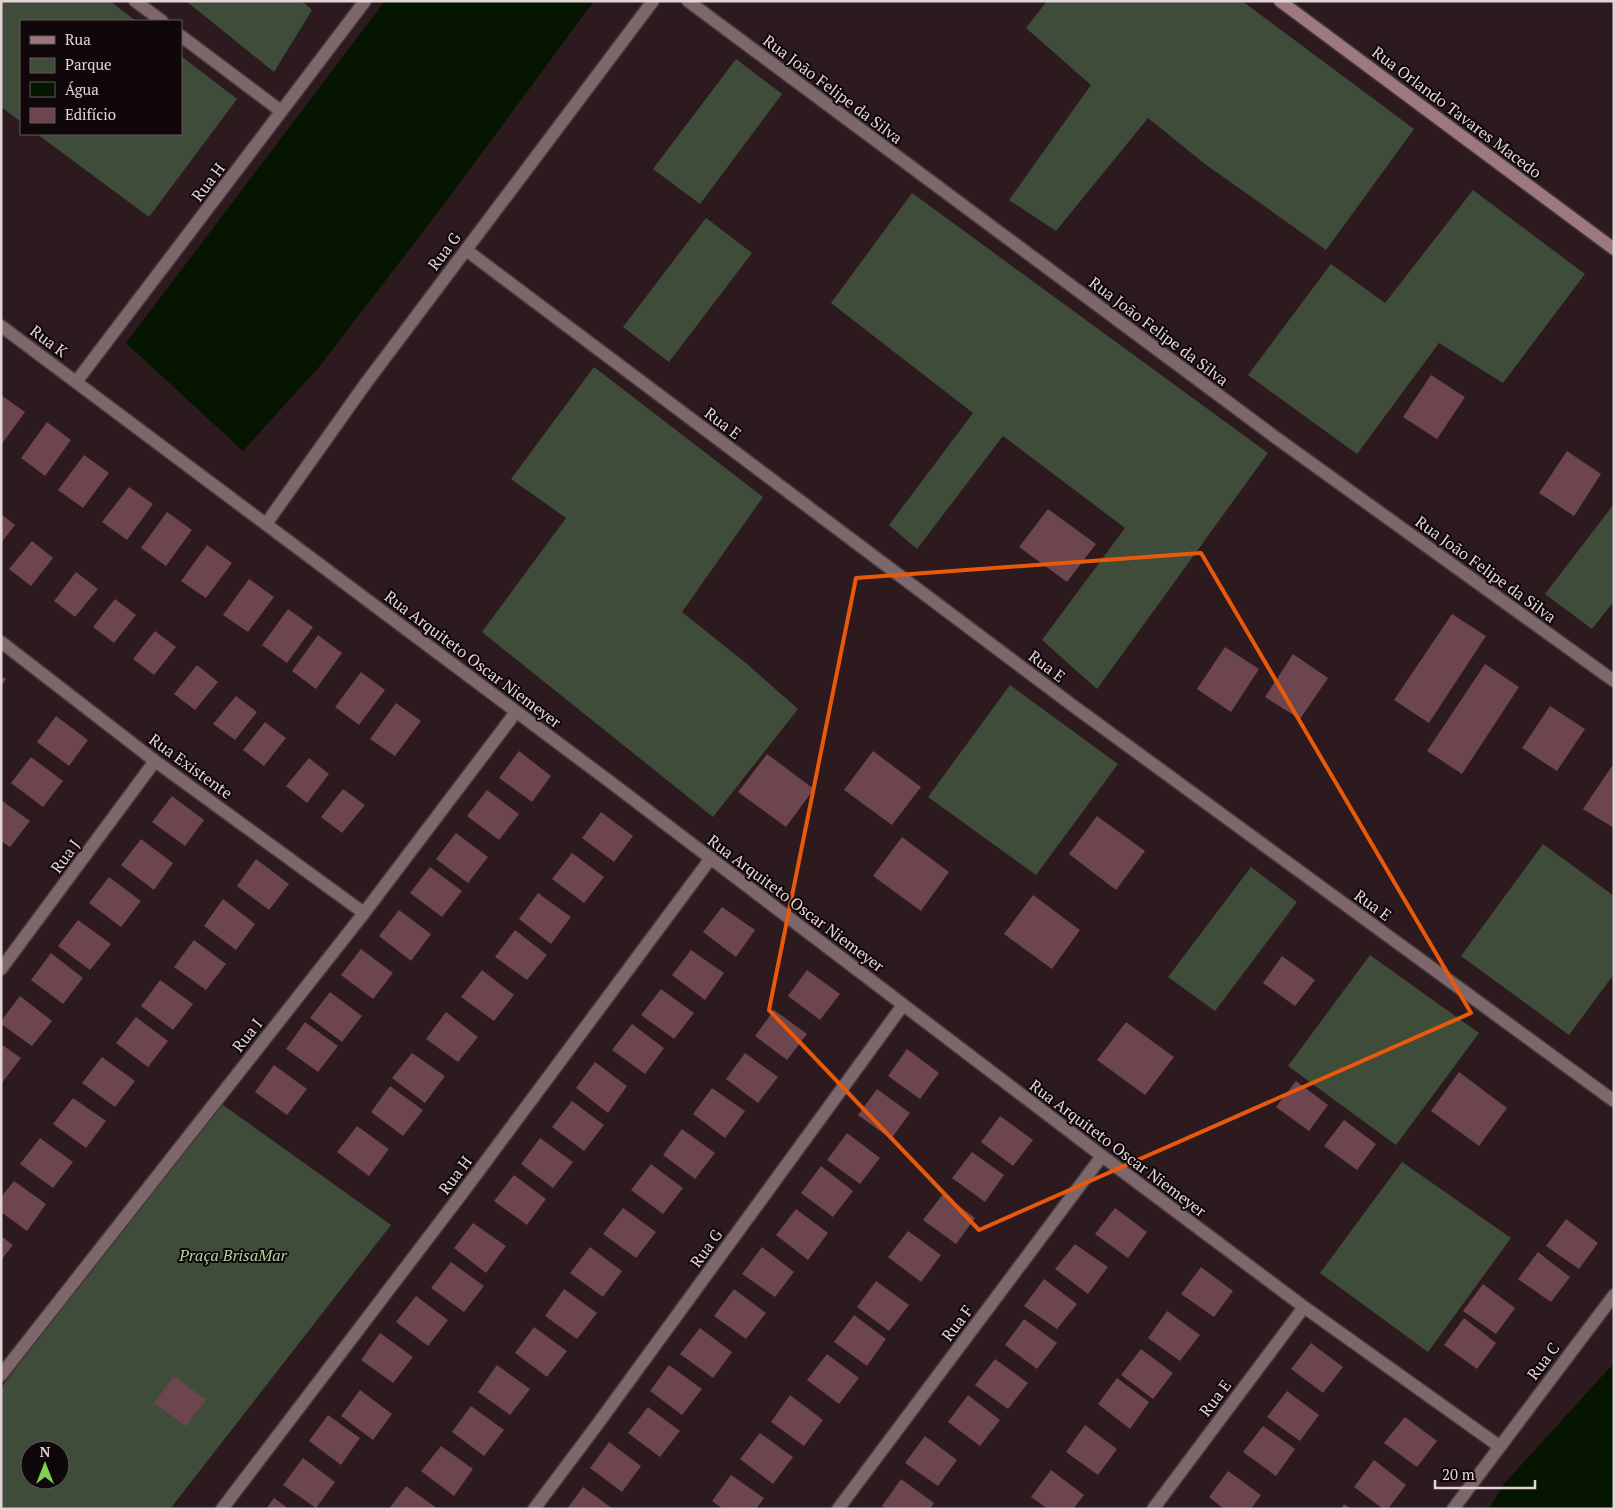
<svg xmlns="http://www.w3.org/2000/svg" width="1615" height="1510" font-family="'PT Serif',serif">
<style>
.green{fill:#404c3a;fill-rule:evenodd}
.water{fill:#051500}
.building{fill:#6c454e}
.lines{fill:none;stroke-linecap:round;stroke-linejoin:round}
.street-casing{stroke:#45373a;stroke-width:15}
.secondary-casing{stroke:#45373a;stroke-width:15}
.street{stroke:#7e676b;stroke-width:12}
.secondary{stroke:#9e787f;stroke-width:12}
.marked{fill:none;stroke:#e8590c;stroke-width:4;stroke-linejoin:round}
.labels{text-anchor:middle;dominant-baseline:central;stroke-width:4;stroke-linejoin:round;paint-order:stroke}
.street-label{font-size:16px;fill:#e2d5d7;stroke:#0f0709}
.park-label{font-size:16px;font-style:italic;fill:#afd49c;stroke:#0f0709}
</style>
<rect width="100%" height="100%" fill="#2c1a1e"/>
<path class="green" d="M1,1H110L136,21H21V122L1,107Z
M186,1H302L312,10L274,72Z
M1047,1H1242L1414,129L1326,250L1205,164L1148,118L1056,231L1009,200L1091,85L1026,28Z
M181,56L237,99L149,217L37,134H181Z
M736,59L782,94L700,204L653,169Z
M1473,190L1585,274L1503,383L1439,343L1357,454L1248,375L1331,264L1385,303Z
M912,193L1268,453L1097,689L1042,640L1125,528L1003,436L917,549L889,525L973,413L831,303Z
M706,218L752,253L669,362L623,327Z
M594,367L763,497L682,612L747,664L798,709L713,817L482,632L566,518L511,479Z
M1614,504V601L1592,629L1545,594Z
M1010,685L1118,764L1036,875L928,797Z
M1543,844L1614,896V974L1569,1035L1461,956Z
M1251,867L1297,902L1215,1011L1168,977Z
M1370,955L1479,1033L1396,1145L1288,1066Z
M216,1100L391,1225L170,1509H1V1388ZM30,1450H60V1480H30Z
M1402,1162L1511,1238L1428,1352L1320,1273Z"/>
<path class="water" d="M385,1H594L442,207L319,367L243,451L126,343Z
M1614,1363V1509H1489L1504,1484Z"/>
<path class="building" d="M1431,375L1465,397L1437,439L1403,417Z
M1,395L25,412L1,445Z
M47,422L71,440L45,476L21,458Z
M1567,451L1601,474L1574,516L1539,493Z
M84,455L109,473L83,508L58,490Z
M129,487L153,504L127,540L102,522Z
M1048,509L1096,544L1067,582L1019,547Z
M167,512L192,530L166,566L141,548Z
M1,514L15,525L1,543Z
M32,541L53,558L31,586L9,569Z
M207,545L232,563L206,598L181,581Z
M76,572L98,589L75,617L54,601Z
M249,579L274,597L248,632L223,615Z
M115,599L136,615L114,643L93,627Z
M288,609L313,627L287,663L262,645Z
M1452,614L1486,636L1429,723L1394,700Z
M155,631L176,647L154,675L133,659Z
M318,635L342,653L316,689L292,671Z
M1225,647L1259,669L1231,712L1197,689Z
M1293,654L1328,678L1300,719L1265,697Z
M1485,664L1519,687L1462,774L1427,751Z
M197,665L218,682L195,710L174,694Z
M361,672L385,690L359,725L335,707Z
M1,676L6,679L1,686Z
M236,696L257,712L235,740L213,724Z
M396,703L421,721L395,756L370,739Z
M1550,706L1585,729L1557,771L1522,748Z
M56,716L88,740L69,766L37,742Z
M265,722L286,738L264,766L243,750Z
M519,751L551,776L532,802L499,778Z
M873,751L921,787L892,825L844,790Z
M767,754L814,789L786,827L738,792Z
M31,757L63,781L43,807L11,783Z
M309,758L329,774L307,803L286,786Z
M1612,766L1614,768V828L1583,809Z
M343,789L365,805L342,833L321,817Z
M487,790L519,814L499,840L467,816Z
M172,796L204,820L185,846L152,822Z
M1,800L30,821L10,847L1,841Z
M601,812L633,836L614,862L582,838Z
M1097,816L1145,851L1116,890L1069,854Z
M456,833L488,857L468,883L436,859Z
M902,837L949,872L921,911L873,876Z
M141,839L173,863L154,890L121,865Z
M572,853L604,877L584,903L552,879Z
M256,859L289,884L269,910L237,886Z
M430,867L462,891L442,917L410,893Z
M109,877L141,901L121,927L89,903Z
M538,893L571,917L551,944L519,919Z
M1033,895L1080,930L1052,969L1004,934Z
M223,899L255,924L236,950L204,926Z
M722,907L755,930L736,957L703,932Z
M399,910L431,934L411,961L379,936Z
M78,920L111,944L90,970L58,946Z
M515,930L547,955L527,980L495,957Z
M194,940L226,964L206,990L174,967Z
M361,949L393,973L373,999L341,975Z
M691,950L724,973L705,1000L672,975Z
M51,953L83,978L63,1004L31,980Z
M1282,956L1315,980L1295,1006L1263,983Z
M482,970L514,995L494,1021L461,997Z
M807,970L840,994L820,1020L788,996Z
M160,980L193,1004L173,1030L141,1006Z
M661,989L694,1013L674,1039L641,1015Z
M330,992L362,1016L342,1042L310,1018Z
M20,996L52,1021L32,1046L1,1024V1021Z
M774,1010L807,1034L787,1060L755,1036Z
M446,1012L478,1037L458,1062L426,1039Z
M136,1017L168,1041L148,1067L116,1043Z
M305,1022L338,1046L318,1072L286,1049Z
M1126,1022L1174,1057L1145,1095L1097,1060Z
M632,1024L664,1048L645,1074L612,1050Z
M1,1044L21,1058L1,1084Z
M907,1049L939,1073L920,1099L888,1076Z
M412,1053L445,1076L425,1103L392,1078Z
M745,1053L778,1077L758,1103L726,1079Z
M102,1057L135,1081L115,1107L82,1083Z
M595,1062L627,1086L608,1113L576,1088Z
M274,1065L307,1089L287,1115L255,1092Z
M1459,1072L1507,1108L1479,1146L1431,1111Z
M1296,1081L1328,1105L1309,1131L1276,1107Z
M390,1086L423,1110L403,1136L371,1112Z
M712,1088L745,1111L725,1138L693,1114Z
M877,1089L910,1113L891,1139L858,1115Z
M73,1098L106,1121L86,1148L53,1124Z
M572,1101L604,1125L584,1151L552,1127Z
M1000,1116L1033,1140L1013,1166L981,1142Z
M1344,1120L1376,1144L1357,1170L1324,1146Z
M357,1126L389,1149L369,1176L337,1152Z
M682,1129L715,1153L695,1179L663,1155Z
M847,1133L880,1158L860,1184L827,1160Z
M40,1138L73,1162L53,1188L20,1164Z
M540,1138L573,1162L553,1188L521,1164Z
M972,1152L1004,1175L985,1202L952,1178Z
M651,1164L683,1188L663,1214L631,1190Z
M821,1166L853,1191L833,1217L801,1193Z
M514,1175L546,1199L527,1225L494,1201Z
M14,1181L46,1204L27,1231L1,1212V1197Z
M943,1194L975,1218L956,1244L923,1220Z
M623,1208L656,1232L636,1258L603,1234Z
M1115,1208L1147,1232L1128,1258L1095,1234Z
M796,1209L828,1233L808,1260L776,1235Z
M1566,1219L1598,1243L1579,1269L1546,1246Z
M473,1223L506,1246L486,1273L454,1248Z
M908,1231L941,1255L921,1282L888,1257Z
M1,1236L13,1245L1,1260Z
M1075,1244L1108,1267L1088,1294L1055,1269Z
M590,1247L622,1271L603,1297L570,1273Z
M762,1247L794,1272L775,1297L742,1274Z
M1538,1252L1570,1277L1551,1302L1518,1279Z
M451,1262L484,1286L464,1312L431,1288Z
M1201,1267L1233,1291L1214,1317L1181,1294Z
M1044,1279L1077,1304L1057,1329L1024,1306Z
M876,1281L909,1305L889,1331L857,1307Z
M1483,1284L1515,1308L1496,1334L1463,1311Z
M564,1289L597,1313L577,1339L545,1316Z
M734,1289L766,1313L746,1339L714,1316Z
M416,1296L448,1320L428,1346L396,1322Z
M1167,1311L1200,1335L1180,1361L1148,1338Z
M854,1315L886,1339L867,1366L834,1342Z
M1464,1318L1496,1343L1477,1369L1444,1345Z
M1024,1319L1057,1343L1037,1369L1005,1345Z
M534,1327L567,1351L547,1377L515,1353Z
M700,1328L732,1352L713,1378L680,1354Z
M380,1333L413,1357L393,1383L361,1360Z
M1311,1343L1343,1367L1323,1393L1291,1369Z
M1141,1349L1173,1373L1153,1399L1121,1375Z
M827,1354L859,1378L839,1404L807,1380Z
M995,1359L1028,1383L1008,1409L975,1385Z
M497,1365L530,1389L510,1415L478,1392Z
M669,1365L702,1389L682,1415L650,1391Z
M174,1376L206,1400L186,1426L154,1403Z
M1117,1378L1149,1402L1130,1429L1098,1404Z
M360,1390L392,1414L373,1440L341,1416Z
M1287,1391L1319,1415L1300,1441L1267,1417Z
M790,1395L823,1420L804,1446L771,1422Z
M968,1395L1000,1420L980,1446L948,1422Z
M471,1406L504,1430L484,1456L452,1432Z
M648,1407L680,1431L660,1457L628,1433Z
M328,1415L360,1438L341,1465L309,1441Z
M1405,1417L1437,1441L1417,1467L1384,1443Z
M1085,1425L1117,1449L1098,1475L1066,1452Z
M1263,1426L1295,1449L1276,1476L1243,1452Z
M760,1433L793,1457L773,1484L740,1459Z
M925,1436L957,1460L938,1486L905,1463Z
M609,1442L641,1466L622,1492L590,1468Z
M441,1446L473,1469L454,1496L421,1471Z
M303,1458L335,1482L316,1508L283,1485Z
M1374,1460L1406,1485L1388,1509H1383L1354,1487Z
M1051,1470L1084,1495L1073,1509H1048L1031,1497Z
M1228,1471L1261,1495L1251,1509H1224L1209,1497Z
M731,1475L764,1498L756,1509H723L712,1501Z
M901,1479L934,1503L930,1509H886L882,1506Z
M406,1486L438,1509H389Z
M583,1487L613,1509H567Z
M274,1498L289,1509H266Z
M1344,1504L1351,1509H1341Z"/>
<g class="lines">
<g class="street-casing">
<path id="street" d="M135,1L162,21
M688,1L1275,437L1614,681
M181,36L281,111
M466,250L1072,705L1614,1101
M1,326L609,781L1102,1156L1304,1307L1499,1446
M76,382L365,1
M266,524L366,383L653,1
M1,642L155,761L364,913
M1,969L155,761
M1,1375L364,913L516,712
M222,1509L463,1192L711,858
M534,1509L597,1425L903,1005
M838,1509L1102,1156
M1153,1509L1304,1307
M1453,1509L1614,1295"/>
</g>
<g class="secondary-casing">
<path id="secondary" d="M1280,1L1614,249"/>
</g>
<use href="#street" class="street"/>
<use href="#secondary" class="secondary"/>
</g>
<path class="marked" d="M1201,553L1471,1013L979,1230L769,1010L856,578Z"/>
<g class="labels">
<g class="street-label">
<text transform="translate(833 89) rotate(37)">Rua João Felipe da Silva</text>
<text transform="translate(1457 112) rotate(37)">Rua Orlando Tavares Macedo</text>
<text transform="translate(208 182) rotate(-53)">Rua H</text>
<text transform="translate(444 251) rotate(-53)">Rua G</text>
<text transform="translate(1159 331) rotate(37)">Rua João Felipe da Silva</text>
<text transform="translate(49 341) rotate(37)">Rua K</text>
<text transform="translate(723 423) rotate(37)">Rua E</text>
<text transform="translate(1486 569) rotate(36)">Rua João Felipe da Silva</text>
<text transform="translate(473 659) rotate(37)">Rua Arquiteto Oscar Niemeyer</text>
<text transform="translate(1047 666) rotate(37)">Rua E</text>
<text transform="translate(191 766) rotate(36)">Rua Existente</text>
<text transform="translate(65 856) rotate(-54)">Rua J</text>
<text transform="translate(796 903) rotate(37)">Rua Arquiteto Oscar Niemeyer</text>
<text transform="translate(1373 905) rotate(36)">Rua E</text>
<text transform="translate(247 1035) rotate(-52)">Rua I</text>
<text transform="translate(1118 1148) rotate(37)">Rua Arquiteto Oscar Niemeyer</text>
<text transform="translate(455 1175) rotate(-53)">Rua H</text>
<text transform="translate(706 1248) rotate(-54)">Rua G</text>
<text transform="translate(957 1323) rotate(-53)">Rua F</text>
<text transform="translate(1543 1361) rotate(-53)">Rua C</text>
<text transform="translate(1215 1398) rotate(-53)">Rua E</text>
</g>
<g class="park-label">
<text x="233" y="1255">Praça BrisaMar</text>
</g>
</g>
<rect width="1615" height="1510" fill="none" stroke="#e2d5d7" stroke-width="5"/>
<rect x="20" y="20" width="162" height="115" fill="#0f0709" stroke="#63595b"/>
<rect x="30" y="36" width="25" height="8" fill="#9e787f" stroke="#63595b"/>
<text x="65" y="45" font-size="15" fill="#e2d5d7">Rua</text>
<rect x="30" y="58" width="25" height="15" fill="#404c3a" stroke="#63595b"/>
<text x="65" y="70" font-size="15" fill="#e2d5d7">Parque</text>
<rect x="30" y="82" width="25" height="15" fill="#051500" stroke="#63595b"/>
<text x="65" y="95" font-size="15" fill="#e2d5d7">Água</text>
<rect x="30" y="108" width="25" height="15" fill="#6c454e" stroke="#63595b"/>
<text x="65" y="120" font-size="15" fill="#e2d5d7">Edifício</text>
<g transform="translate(45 1465)"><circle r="24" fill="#0f0709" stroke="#63595b"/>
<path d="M0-4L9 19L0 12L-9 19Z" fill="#80d051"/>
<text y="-8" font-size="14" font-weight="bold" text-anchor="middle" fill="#e2d5d7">N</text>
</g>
<path d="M1435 1480v8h100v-8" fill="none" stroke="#e2d5d7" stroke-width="2.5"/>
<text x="1442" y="1480" font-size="15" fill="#e2d5d7" stroke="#0f0709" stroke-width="4" paint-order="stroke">20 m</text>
</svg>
